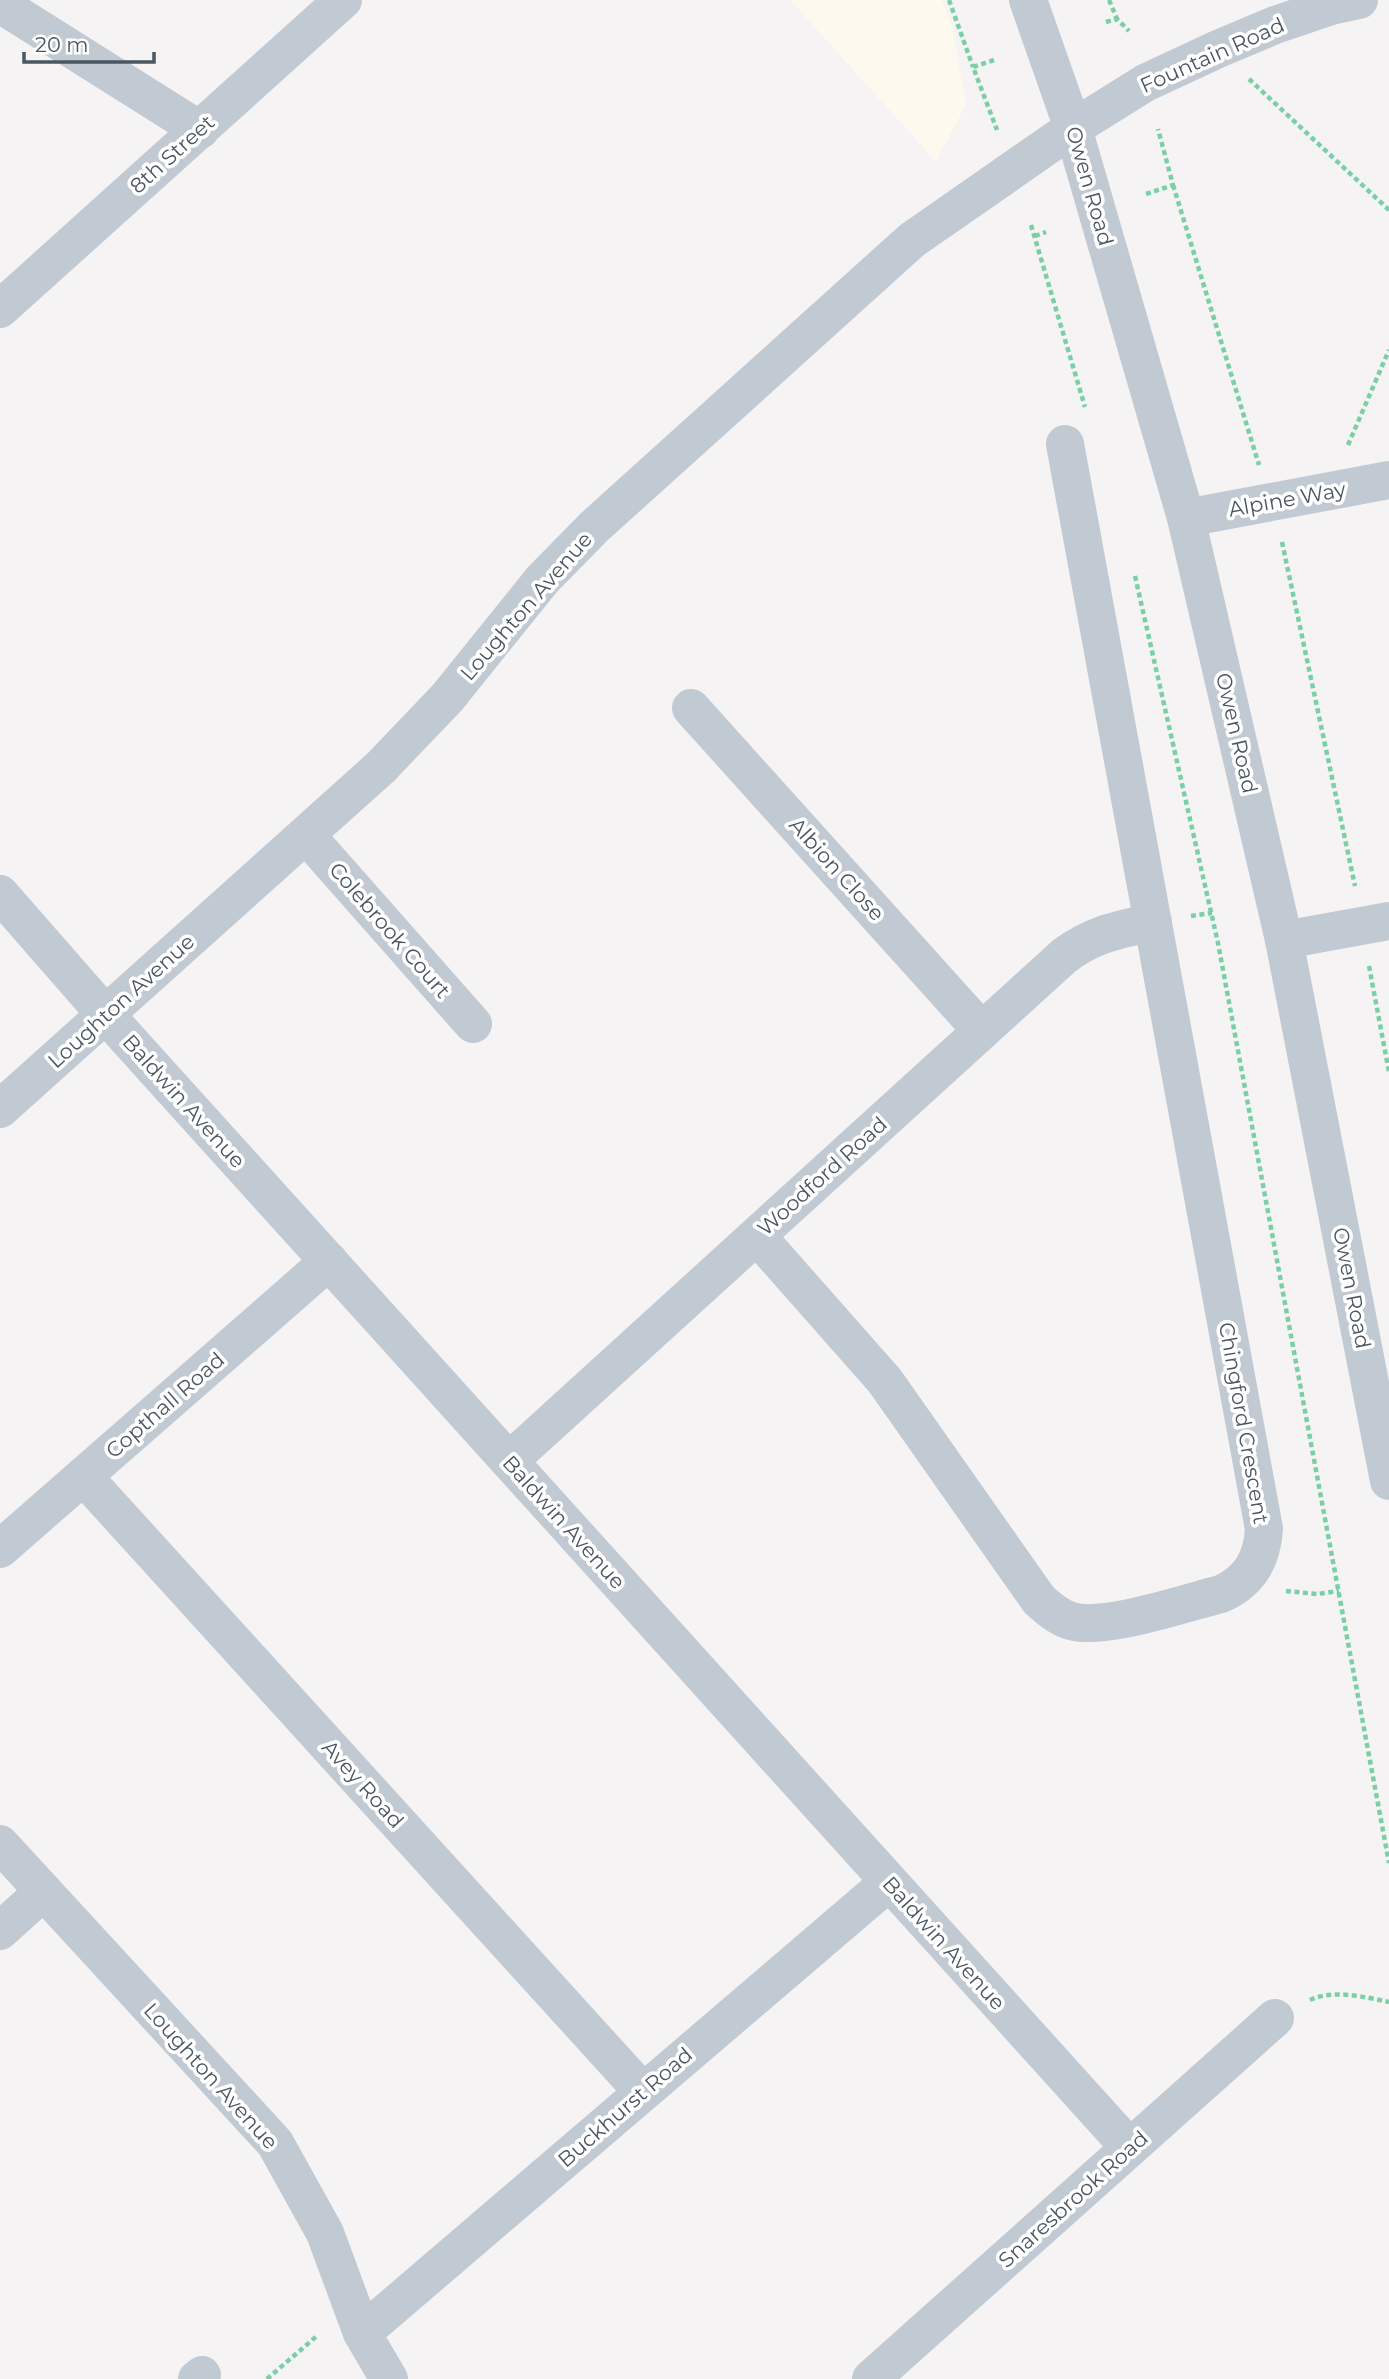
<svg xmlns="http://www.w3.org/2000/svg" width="1389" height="2379" font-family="Montserrat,sans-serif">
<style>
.commercial{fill:#fdf9ef}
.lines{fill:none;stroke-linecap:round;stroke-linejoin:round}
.path{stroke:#7ad0a6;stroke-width:4.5;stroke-dasharray:5 3.5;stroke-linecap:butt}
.minor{stroke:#c1cad2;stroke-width:38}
.tertiary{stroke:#c1cad2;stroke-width:38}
.labels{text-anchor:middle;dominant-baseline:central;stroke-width:7;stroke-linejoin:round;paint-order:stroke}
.street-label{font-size:21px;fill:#4a5661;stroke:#fff}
</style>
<rect width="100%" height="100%" fill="#f5f3f3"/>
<path class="commercial" d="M790,0H942L953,30L966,105L936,162Z"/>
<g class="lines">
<path class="path" d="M949,0L973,67
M1109,0L1117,19
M1106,22L1117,19L1129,31
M994,60L973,67L997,130
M1249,79L1389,210
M1173,185L1259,465
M1146,194L1173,185L1158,129
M1031,225L1085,407
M1035,236L1046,232
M1348,445L1389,350
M1282,542L1355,886
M1135,576L1218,943L1389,1863
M1191,916L1212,913
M1369,966L1389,1072
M1286,1591L1317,1594L1339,1591
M1310,2000C1333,1989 1365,1997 1389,2002
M267,2379L318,2335"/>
<path class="minor" d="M0,4L200,130
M0,309L343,0
M1186,518L1389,480
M691,708L982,1031
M307,836L473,1024
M0,894L105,1014L1130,2148
M1284,940L1389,921
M0,1109L381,767L447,698L542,580L594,527L912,240L1073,128L1145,83L1218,49L1275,25L1331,6L1359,0
M757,1236L885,1381L1039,1600C1048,1608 1058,1617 1071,1621C1104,1631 1185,1603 1221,1594C1250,1581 1262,1560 1264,1529L1065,444
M509,1461L1064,956C1093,934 1118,930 1153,922
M83,1476L643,2092
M0,1549L329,1261
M0,1844L275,2143L325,2233L362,2333L389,2379
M0,1931L43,1892
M362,2333L889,1882
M197,2379L202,2375
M871,2379L1275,2018"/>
<path class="tertiary" d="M1028,0L1073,128L1186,518L1284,940L1389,1481"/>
</g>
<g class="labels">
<g class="street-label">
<text transform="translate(1212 55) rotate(-24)">Fountain Road</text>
<text transform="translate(172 154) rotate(-42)">8th Street</text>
<text transform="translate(1090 186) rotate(74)">Owen Road</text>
<text transform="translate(1287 499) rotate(-10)">Alpine Way</text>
<text transform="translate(526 606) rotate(-49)">Loughton Avenue</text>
<text transform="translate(1237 733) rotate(77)">Owen Road</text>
<text transform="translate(837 869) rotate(48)">Albion Close</text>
<text transform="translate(390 930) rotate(49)">Colebrook Court</text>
<text transform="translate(121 1001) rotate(-42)">Loughton Avenue</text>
<text transform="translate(184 1101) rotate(48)">Baldwin Avenue</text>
<text transform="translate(822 1176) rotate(-42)">Woodford Road</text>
<text transform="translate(1352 1288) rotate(79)">Owen Road</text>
<text transform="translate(165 1405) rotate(-41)">Copthall Road</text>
<text transform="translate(1244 1423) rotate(80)">Chingford Crescent</text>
<text transform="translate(564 1522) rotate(48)">Baldwin Avenue</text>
<text transform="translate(363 1784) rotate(48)">Avey Road</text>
<text transform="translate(944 1943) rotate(48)">Baldwin Avenue</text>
<text transform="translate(211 2076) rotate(48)">Loughton Avenue</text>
<text transform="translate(625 2107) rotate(-41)">Buckhurst Road</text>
<text transform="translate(1073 2199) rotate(-42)">Snaresbrook Road</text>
</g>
</g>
<path d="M24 52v10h130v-10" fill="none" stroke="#4a5661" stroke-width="3.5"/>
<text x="35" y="52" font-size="21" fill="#4a5661" stroke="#ffffff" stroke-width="5" paint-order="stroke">20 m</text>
</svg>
